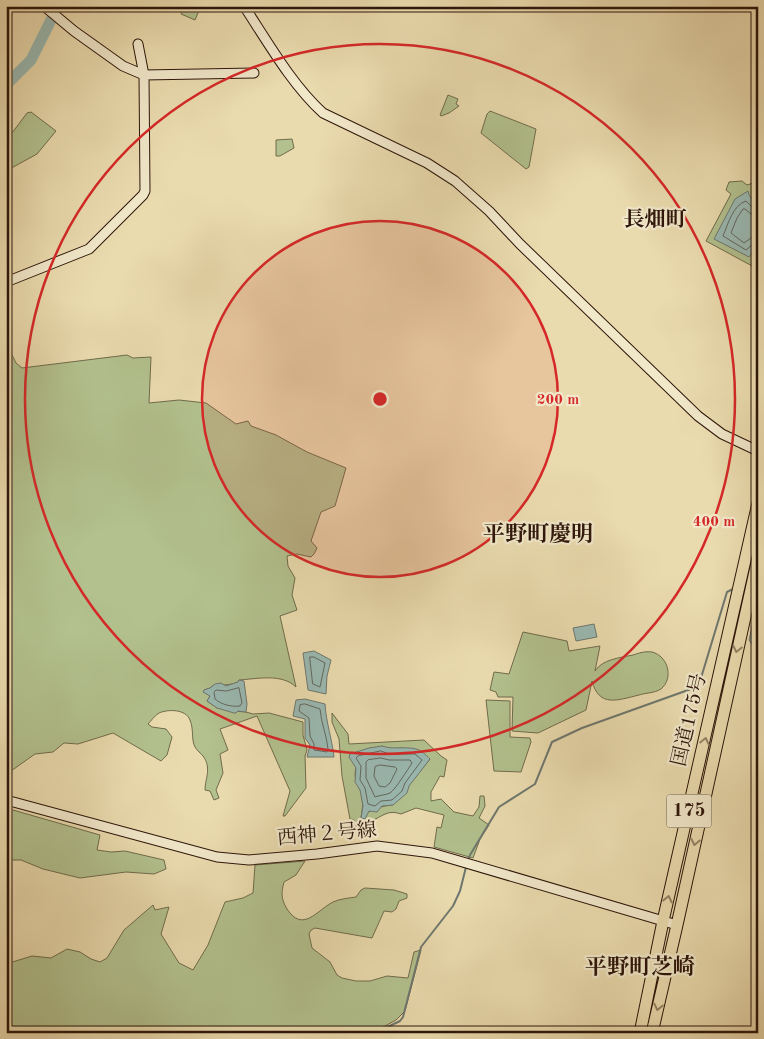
<svg xmlns="http://www.w3.org/2000/svg" width="764" height="1039" font-family="'Old Standard TT','Noto Serif JP',serif">
<style>
.green{fill:#b2c18e;stroke:#706b4c;fill-rule:evenodd}
.water{fill:#9ab9b2;stroke:#6e776f}
.lines{fill:none;stroke-linecap:round;stroke-linejoin:round}
.shore{stroke:#64675e;stroke-width:1}
.stream{stroke:#6e776f;stroke-width:2}
.river{stroke:#9ab9b2;stroke-width:11}
.secondary-casing{stroke:#2d150a;stroke-width:11}
.highway-casing{stroke:#2d150a;stroke-width:13}
.secondary{stroke:#f1e8ca;stroke-width:9}
.highway{stroke:#eadbae;stroke-width:11}
.oneway{stroke:#958264}
.ring{fill:none;stroke:#d62828;stroke-width:2.5}
.labels{text-anchor:middle;dominant-baseline:central;stroke-width:4.5;stroke-linejoin:round;paint-order:stroke}
.shield{fill:#f1e8ca;stroke:#685444;stroke-width:1}
.shield-label{font-size:19px;font-weight:bold;fill:#2d150a}
.street-label{font-size:20px;fill:#2d150a;stroke:#f1e8ca}
.neighbourhood-label{font-size:21px;font-weight:bold;fill:#2d150a;stroke:#f1e8ca}
.quarter-label{font-size:22px;font-weight:bold;fill:#2d150a;stroke:#f1e8ca}
.centre{fill:#d62828;stroke:#f1e8ca;stroke-width:2.5}
.ring-label{font-size:15px;text-anchor:middle;font-weight:bold;fill:#d62828;stroke:#f1e8ca;stroke-width:4.5;stroke-linejoin:round;paint-order:stroke}
</style>
<rect width="100%" height="100%" fill="#eadbae"/>
<filter id="stains"><feTurbulence type="fractalNoise" baseFrequency=".004" numOctaves="4"/><feColorMatrix values="0 0 0 0 .2 0 0 0 0 .09 0 0 0 0 .02 0 0 0 .5 -.17"/></filter>
<radialGradient id="worn" r=".72"><stop offset=".6" stop-color="#630" stop-opacity="0"/><stop offset="1" stop-color="#630" stop-opacity=".3"/></radialGradient>
<path class="green" d="M184,6H201L195,20L181,14Z
M448,95L458,99L456,104L459,106L449,113L441,116L440,115Z
M490,111L536,129L529,167L526,169L481,133L487,114Z
M31,112L56,131L37,154L6,171V141L27,113Z
M292,139L294,148L280,156H276V140Z
M758,167V252L753,264L754,267L706,241L731,194L726,190L729,182L742,181L747,185L753,183Z
M6,343L16,363L22,368L127,355L133,358L151,357L149,403L179,400L206,403L236,424L248,421L251,426L276,435L307,452L346,468L335,506L321,512L311,541L317,548L314,554L311,557L297,554L287,556L288,566L295,578L292,595L297,610L280,616L296,687C282,673 256,679 239,680L238,682C229,686 222,684 212,686L210,688L204,690L210,696L207,701L217,708L233,711L246,712L253,714L269,713L303,722V735L307,750L305,756L306,788L285,816H283L290,791L257,716L220,729L228,750L220,754L223,773L216,790L219,798L214,800L210,791L205,790C205,779 212,768 203,756C201,753 197,751 195,747C191,740 194,729 190,720C186,709 168,709 159,713C154,716 151,721 148,724L152,727L166,729L172,737L167,755L161,761L113,733L78,744L64,743L53,752L35,754L11,771L6,772Z
M523,632L567,641L569,651L600,646L595,671C603,659 619,658 633,655C639,653 645,651 652,652C668,656 674,678 661,689C655,693 645,693 639,695C618,700 599,708 592,681L586,710L538,733L512,731L513,697H498L496,692L490,690L494,672L509,674Z
M486,700L510,701V737L530,738L531,742L521,772L494,771Z
M332,713L348,734L349,744L424,740L441,756L447,760L444,777L440,776L431,792V801L441,799L454,812L473,816L479,807L480,796H484L485,806L479,818L489,825L480,839L473,858L434,847L437,827L441,828L444,815L416,808L401,814C387,809 382,817 371,821C364,824 364,821 356,827L354,820L350,819L342,776L339,739L332,722ZM382,746L389,749L402,748L430,759L393,805C381,806 371,809 361,817C363,808 363,801 361,792C358,782 353,779 356,768Z
M6,808L100,835L97,850L111,852L125,851L164,860L166,869L154,874L126,872L80,878L43,869L21,860H11L6,864Z
M305,861L296,875L284,882C281,893 281,899 287,909C303,933 316,911 333,902C339,899 349,898 356,897L361,890L365,888L394,890L407,894V898L399,901L396,909L392,912L384,911L372,938L315,928L311,930L309,934L312,948L330,962L337,975L342,978L356,981H370L387,976L408,978L414,952L421,950L405,1011L396,1020L372,1033H6V964L32,956L51,958L67,949L80,952L91,959L100,962L107,958L124,930L153,905L155,910L169,907L161,934L179,963L193,970L208,945L225,902L243,898L253,893L255,865Z"/>
<path class="water" d="M748,191L749,195L758,207V246L749,257L714,239L735,199Z
M758,601V653L749,640Z
M594,624L597,637L576,641L573,628Z
M314,651L331,660L327,676L326,694L308,690L303,653Z
M239,680L244,681L247,704L246,712L238,711L236,713H234L217,708L207,701L210,696L203,692L204,690L210,688L215,684L221,683L226,686L238,682Z
M305,699L325,704C326,722 332,739 334,757H307L310,745L305,738V719L293,716L296,700Z
M382,746C393,750 405,746 416,749C421,750 426,755 430,759L409,786L407,793L393,805L382,806L377,812L369,811L365,819L361,818L363,806L360,790L355,782L356,768L349,757L350,754L369,748Z"/>
<g class="lines">
<path class="shore" d="M758,209L753,208L746,201C733,205 728,224 723,236L746,250L753,244L758,243
M758,215L751,214L745,209H743L737,218L731,233L744,243L751,238L758,237
M310,657H314L325,663L320,687L313,684Z
M239,688L242,703L240,706C232,707 222,705 215,699L214,692L216,690L226,691Z
M305,704L320,709C321,723 327,736 328,749L327,752L314,750V744L310,736L309,718L299,711L300,705Z
M381,751L389,754H415L422,760L405,783L402,791L392,800L381,801L375,806L368,804L365,788L360,780L361,766L356,758L358,756Z
M381,758L389,760H410L412,763C408,769 395,790 390,793C386,795 380,795 375,797L366,778V762L368,760Z
M380,765L395,767L397,769L390,783L385,787L379,786L374,776L375,767Z"/>
<path class="stream" d="M468,860L470,855L499,807L535,784L552,742L582,728L691,689L701,678L727,592L733,589
M375,1033L400,1021L403,1017L421,947L453,906L460,891L466,867"/>
<path class="river" d="M6,85L31,60L58,6"/>
<g class="secondary-casing">
<path id="secondary" d="M44,6L74,31L123,66L144,75L254,73
M244,6C267,41 292,85 323,113L427,163L455,181L489,211L520,244L698,416L722,434L758,451
M6,282L89,249L143,195L145,191L144,75L138,44
M6,800L217,857L249,860L317,854L377,846L432,853L677,925"/>
</g>
<g class="highway-casing">
<path id="highway" d="M640,1033L663,921L758,503
M652,1033L677,925L758,558"/>
</g>
<use href="#secondary" class="secondary"/>
<use href="#highway" class="highway"/>
</g>
<defs><path id="oneway-chevron" d="M-2-3.5L2.5 0L-2 3.5" fill="none" stroke-width="1.6" stroke-linecap="round" stroke-linejoin="round" transform="scale(1.25)"/></defs>
<g class="oneway">
<use href="#oneway-chevron" transform="translate(737 649) rotate(103)"/>
<use href="#oneway-chevron" transform="translate(705 741) rotate(-77)"/>
<use href="#oneway-chevron" transform="translate(695 842) rotate(102)"/>
<use href="#oneway-chevron" transform="translate(668 899) rotate(-77)"/>
<use href="#oneway-chevron" transform="translate(658 1007) rotate(103)"/>
</g>
<circle cx="380" cy="399" r="178" fill="#d62828" fill-opacity=".12"/>
<g class="ring">
<circle cx="380" cy="399" r="178"/>
<circle cx="380" cy="399" r="355"/>
</g>
<g class="labels">
<rect class="shield" x="666.5" y="794.5" width="45" height="33" rx="4"/>
<g class="shield-label">
<text x="689" y="811">175</text>
</g>
<g class="street-label">
<text transform="translate(690 720) rotate(-77)">国道175号</text>
<text transform="translate(327 835) rotate(-5)">西神２号線</text>
</g>
<g class="neighbourhood-label">
<text x="655" y="220">長畑町</text>
</g>
<g class="quarter-label">
<text x="538" y="535">平野町慶明</text>
<text x="640" y="968">平野町芝崎</text>
</g>
</g>
<circle cx="380" cy="399" r="8" class="centre"/>
<g class="ring-label">
<text x="558" y="404">200 m</text>
<text x="714" y="526">400 m</text>
</g>
<rect width="764" height="1039" fill="none" stroke="#eadbae" stroke-width="25"/>
<rect x="8" y="8" width="749" height="1024" fill="none" stroke="#2d150a" stroke-width="2.5"/>
<rect x="12" y="12" width="739" height="1014" fill="none" stroke="#2d150a"/>
<rect width="100%" height="100%" filter="url(#stains)"/>
<rect width="100%" height="100%" fill="url(#worn)"/>
</svg>
